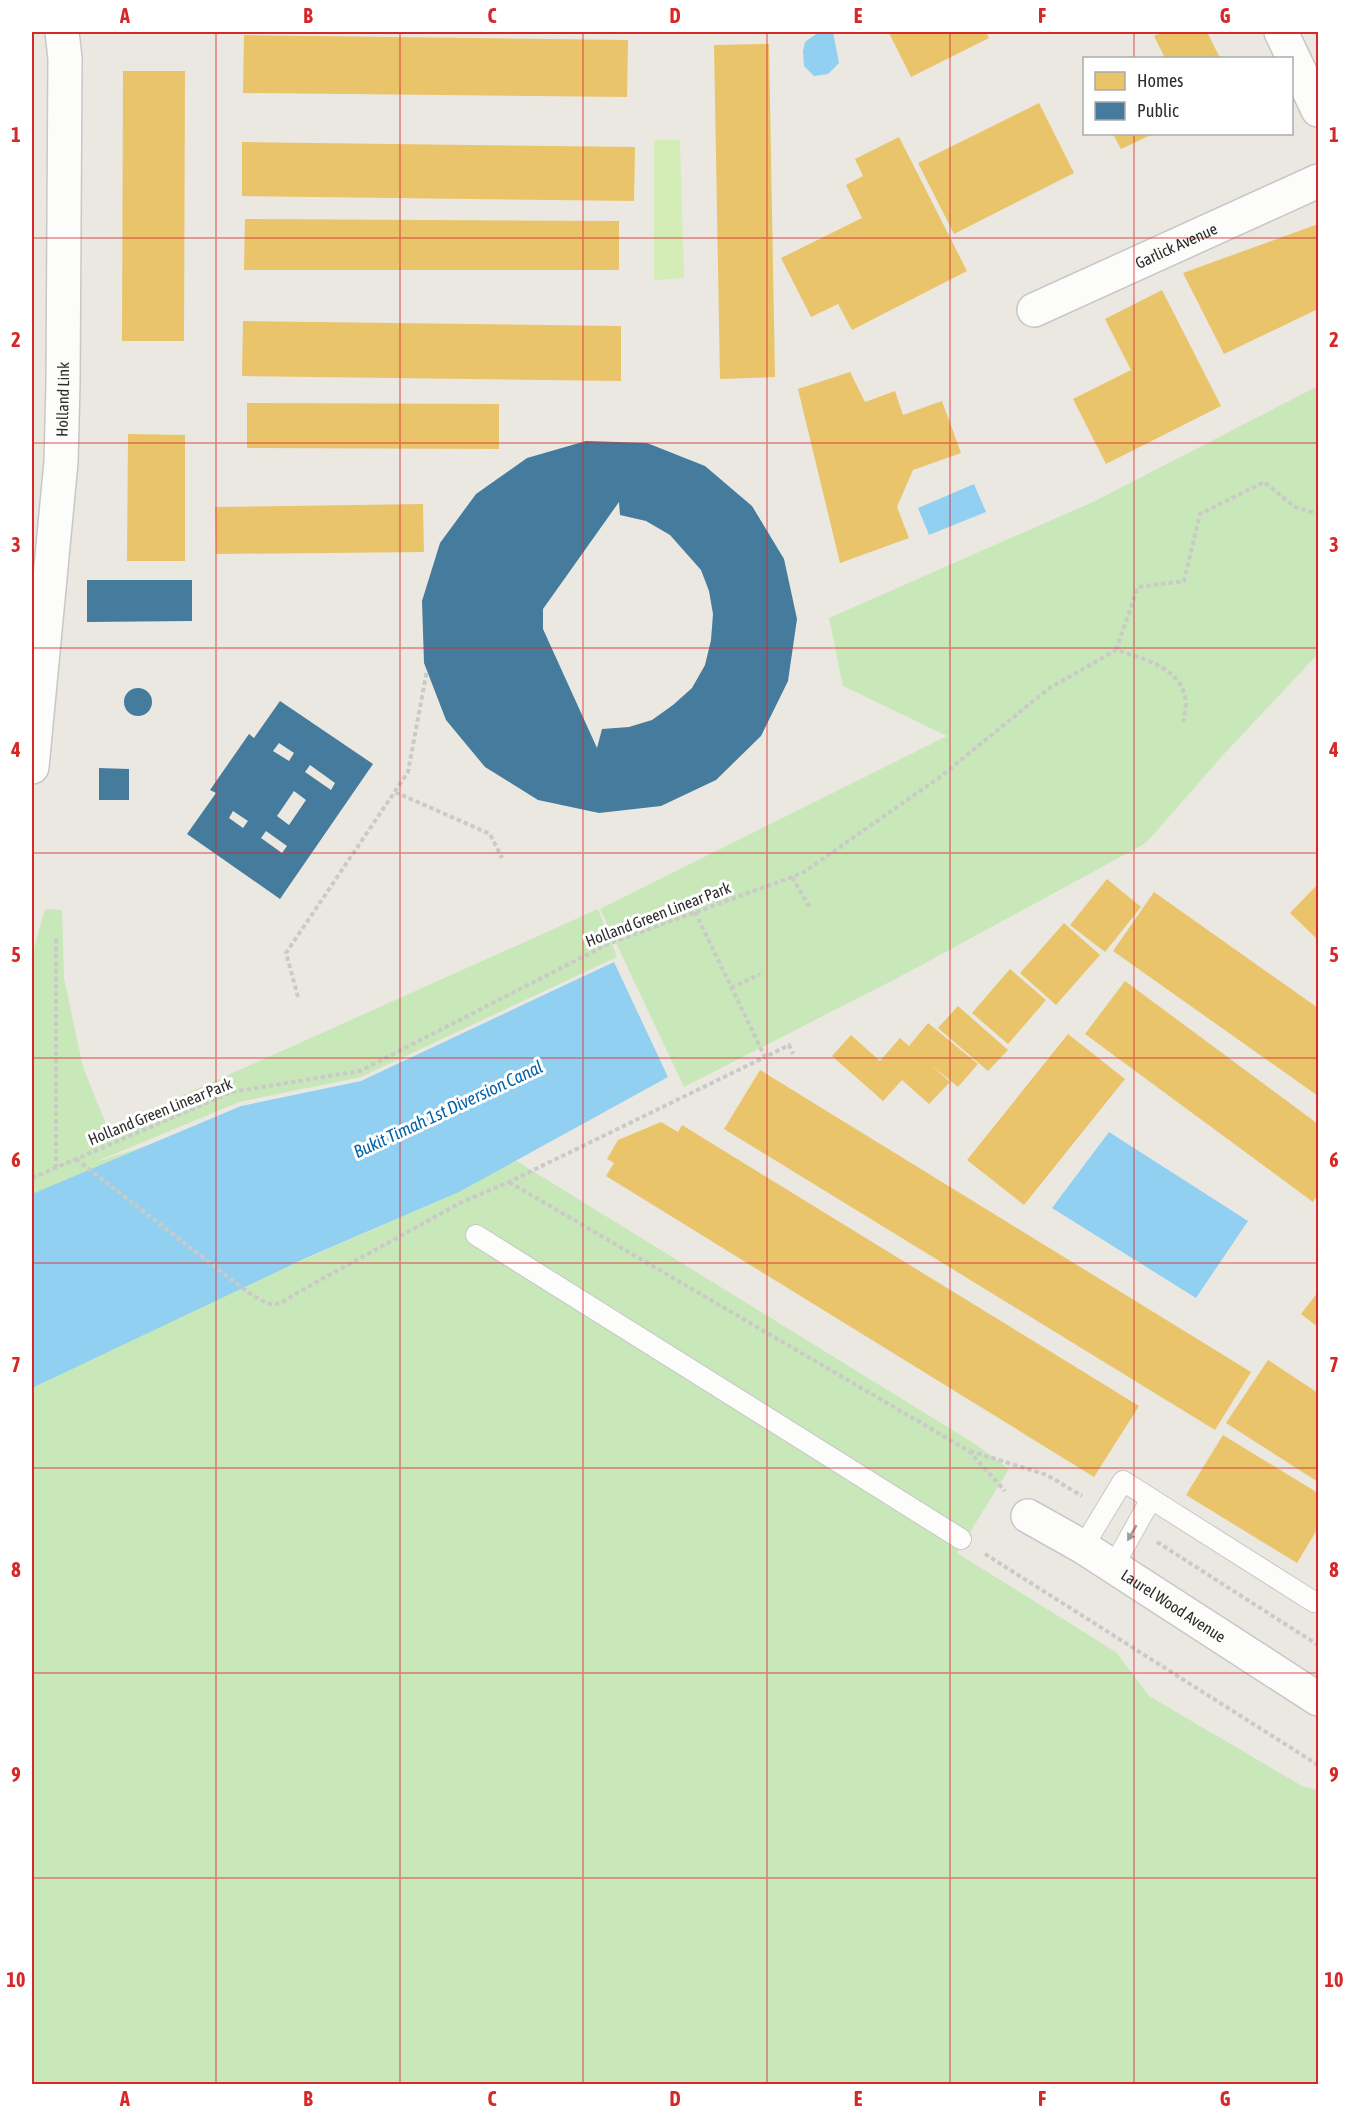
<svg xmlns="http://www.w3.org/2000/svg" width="1350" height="2116" font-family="'Asap Condensed',sans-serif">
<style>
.green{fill:#c8e8b9}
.pitch{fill:#d4ecb6}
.water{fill:#91d0f1}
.homes{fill:#e9c46a}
.public{fill:#457b9d;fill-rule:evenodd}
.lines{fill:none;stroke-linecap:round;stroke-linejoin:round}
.service-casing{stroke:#c8c7c7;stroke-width:22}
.minor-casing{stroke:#c8c7c7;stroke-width:36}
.path{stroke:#cacac9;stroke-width:4;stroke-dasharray:4.5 3;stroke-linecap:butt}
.service{stroke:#fcfcfb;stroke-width:20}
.minor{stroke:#fcfcfb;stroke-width:33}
.oneway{fill:#9e9e9e}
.grid{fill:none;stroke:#d62828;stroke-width:1.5;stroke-opacity:0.55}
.labels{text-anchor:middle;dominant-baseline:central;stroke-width:6;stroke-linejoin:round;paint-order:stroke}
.street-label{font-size:16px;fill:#2c2c2c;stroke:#fff}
.water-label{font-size:18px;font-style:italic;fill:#0463a8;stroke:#fff}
.neatline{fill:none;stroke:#d62828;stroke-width:2}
.grid-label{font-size:20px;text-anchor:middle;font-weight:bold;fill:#d62828}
</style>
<rect width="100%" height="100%" fill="#ebe8e2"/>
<path class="green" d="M1318,386V654L1223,755L1146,843L907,973L684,1087L600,909L947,736L843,686L829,618L1095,501Z
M45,909L62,910L64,978L83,1067L108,1129L598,909L617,957L361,1077L239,1102L93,1163L220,1122L287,1267L459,1192L515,1160L975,1444L1009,1469L957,1553L1116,1652L1149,1696L1302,1786L1318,1790V2084H32V1388L51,1379L32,1339V1190L41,1186L32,1189V955Z"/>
<path class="pitch" d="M654,140H680L684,278L654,280Z"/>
<path class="water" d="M819,32H833L839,63L828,74L814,76L804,66L803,51L805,42Z
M974,484L986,512L929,535L918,508Z
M614,962L668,1077L459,1192L306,1258L32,1388V1194L241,1106L361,1081Z
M1109,1132L1248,1221L1196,1298L1052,1208Z"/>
<path class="homes" d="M892,32H986L989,38L911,77L889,33Z
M1163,32H1207L1220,58H1165L1154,36Z
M244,35L628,40L627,97L243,93Z
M769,44L775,377L720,379L714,45Z
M123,71H185L184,341H122Z
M1039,103L1074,173L954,234L918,163Z
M1113,134H1153L1121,149Z
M899,137L967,271L852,330L838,304L811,317L781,258L862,218L846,185L863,176L855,159Z
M242,142L635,147L634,201L242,196Z
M245,219L619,221V270H244Z
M1318,224V309L1224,354L1183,273Z
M1162,290L1221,406L1106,464L1073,399L1131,370L1105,319Z
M243,321L621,326V381L242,376Z
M850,372L865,402L895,391L903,415L942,401L961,453L913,470L897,507L909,538L840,563L798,389Z
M247,403L499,404V449L247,448Z
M128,434L185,435V561H127Z
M423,504L424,552L216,554L215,507Z
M1107,879L1141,907L1105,952L1070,925Z
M1318,884V940L1290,913Z
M1154,892L1318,1008V1096L1113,951Z
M1064,923L1100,955L1056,1005L1020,973Z
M1010,969L1046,1000L1008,1044L972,1013Z
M1125,981L1318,1124V1194L1313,1202L1085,1034Z
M958,1006L1008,1050L988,1071L938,1028Z
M928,1023L978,1064L958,1087L930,1064L950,1082L929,1104L902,1080L883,1101L832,1056L851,1035L880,1061L900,1038L909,1046Z
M1068,1034L1125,1079L1024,1205L967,1160Z
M760,1070L1251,1372L1215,1430L724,1129Z
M661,1122L678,1132L682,1125L1139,1406L1094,1477L606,1176L614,1163L607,1159L618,1140Z
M1318,1292V1327L1301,1314Z
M1268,1360L1318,1393V1482L1226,1423Z
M1223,1435L1318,1493V1528L1297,1563L1186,1495Z"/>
<path class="public" d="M586,441L647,443L705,466L752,506L784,559L797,619L788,681L761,736L716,780L661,806L599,813L538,800L485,767L446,720L424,663L422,601L440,543L476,494L527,458ZM619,502L620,515L646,521L670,535L701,570L709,591L713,614L711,640L705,665L692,688L673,705L652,720L629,727L602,729L597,748L543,629V609Z
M87,580H192V621L87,622Z
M124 702a14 14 0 1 1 28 0a14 14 0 1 1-28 0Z
M280,701L373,764L280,899L187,834L216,793L210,790L249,734L254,738ZM279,743L294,753L289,761L273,751ZM310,765L335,783L331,790L305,772ZM294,791L306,800L289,825L277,816ZM233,811L248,821L243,828L229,818ZM266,831L287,846L282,853L261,838Z
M99,768L129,769V800H99Z"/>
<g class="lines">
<g class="service-casing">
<path id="service" d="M476,1235L961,1539
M1083,1547L1123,1481L1314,1602
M1113,1567L1151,1499"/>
</g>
<g class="minor-casing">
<g id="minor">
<path d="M1281,32L1318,110"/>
<path id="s1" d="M1034,310L1318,181"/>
<path id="s2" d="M32,767L61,462L63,383L65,58L62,32"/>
<path id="s3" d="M1028,1516L1083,1547L1318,1699"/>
</g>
</g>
<path class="path" d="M1116,650L1138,587L1184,581L1200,514L1264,482L1295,507L1318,514
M395,792L490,834L502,858
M792,877L810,908
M695,912L765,1057L789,1045L793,1054
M56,939V1167
M731,988L760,974
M298,997L286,953L408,772L427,670
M76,1159L249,1293C270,1306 275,1309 295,1294L462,1202L509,1182L765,1057
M32,1178L232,1092L360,1071L608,944L792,877L804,872L940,777L1048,689L1116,650C1144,659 1184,668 1186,704C1186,710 1184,717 1183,722
M509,1182L969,1451L1005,1491
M970,1451L1047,1475L1082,1496
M1157,1542L1318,1645
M985,1554L1318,1765"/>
<use href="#service" class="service"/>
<use href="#minor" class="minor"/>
</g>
<defs><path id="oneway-solid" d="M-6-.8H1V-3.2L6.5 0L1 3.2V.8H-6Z" transform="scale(1.5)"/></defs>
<use class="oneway" href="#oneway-solid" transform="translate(1132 1533) rotate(120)"/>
<path class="grid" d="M216,32V2084M400,32V2084M583,32V2084M767,32V2084M950,32V2084M1134,32V58M1134,134V2084M32,238H1318M32,443H1318M32,648H1318M32,853H1318M32,1058H1318M32,1263H1318M32,1468H1318M32,1673H1318M32,1878H1318"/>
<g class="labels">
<g class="street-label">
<text stroke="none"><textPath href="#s1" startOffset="156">Garlick Avenue</textPath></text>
<text stroke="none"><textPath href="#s2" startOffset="369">Holland Link</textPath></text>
<text transform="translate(658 914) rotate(-21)">Holland Green Linear Park</text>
<text transform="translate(160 1111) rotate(-22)">Holland Green Linear Park</text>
<text stroke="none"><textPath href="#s3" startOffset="171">Laurel Wood Avenue</textPath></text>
</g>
<g class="water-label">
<text transform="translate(448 1109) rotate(-25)">Bukit Timah 1st Diversion Canal</text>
</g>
</g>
<rect width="1350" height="2116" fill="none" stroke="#ffffff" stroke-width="66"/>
<rect x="1083" y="57" width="210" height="78" fill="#ffffff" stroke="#ababab" stroke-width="1.5"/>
<rect x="1095" y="72" width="30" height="18" fill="#e9c46a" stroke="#ababab" stroke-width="1.5"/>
<text x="1137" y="87" font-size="18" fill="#2c2c2c">Homes</text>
<rect x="1095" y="102" width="30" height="18" fill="#457b9d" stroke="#ababab" stroke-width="1.5"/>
<text x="1137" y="117" font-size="18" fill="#2c2c2c">Public</text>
<rect x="33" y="33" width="1284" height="2050" class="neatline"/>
<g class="grid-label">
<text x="125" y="23">A</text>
<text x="308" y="23">B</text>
<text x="492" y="23">C</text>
<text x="675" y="23">D</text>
<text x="858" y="23">E</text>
<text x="1042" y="23">F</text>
<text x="1225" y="23">G</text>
<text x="16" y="142">1</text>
<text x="1334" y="142">1</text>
<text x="16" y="347">2</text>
<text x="1334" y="347">2</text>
<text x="16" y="552">3</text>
<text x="1334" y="552">3</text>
<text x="16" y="757">4</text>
<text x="1334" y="757">4</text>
<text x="16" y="962">5</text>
<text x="1334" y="962">5</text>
<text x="16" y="1167">6</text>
<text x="1334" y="1167">6</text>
<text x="16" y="1372">7</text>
<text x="1334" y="1372">7</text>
<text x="16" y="1577">8</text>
<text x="1334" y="1577">8</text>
<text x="16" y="1782">9</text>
<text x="1334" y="1782">9</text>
<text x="16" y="1987">10</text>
<text x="1334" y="1987">10</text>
<text x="125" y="2106">A</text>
<text x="308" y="2106">B</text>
<text x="492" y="2106">C</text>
<text x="675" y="2106">D</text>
<text x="858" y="2106">E</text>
<text x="1042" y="2106">F</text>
<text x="1225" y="2106">G</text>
</g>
</svg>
